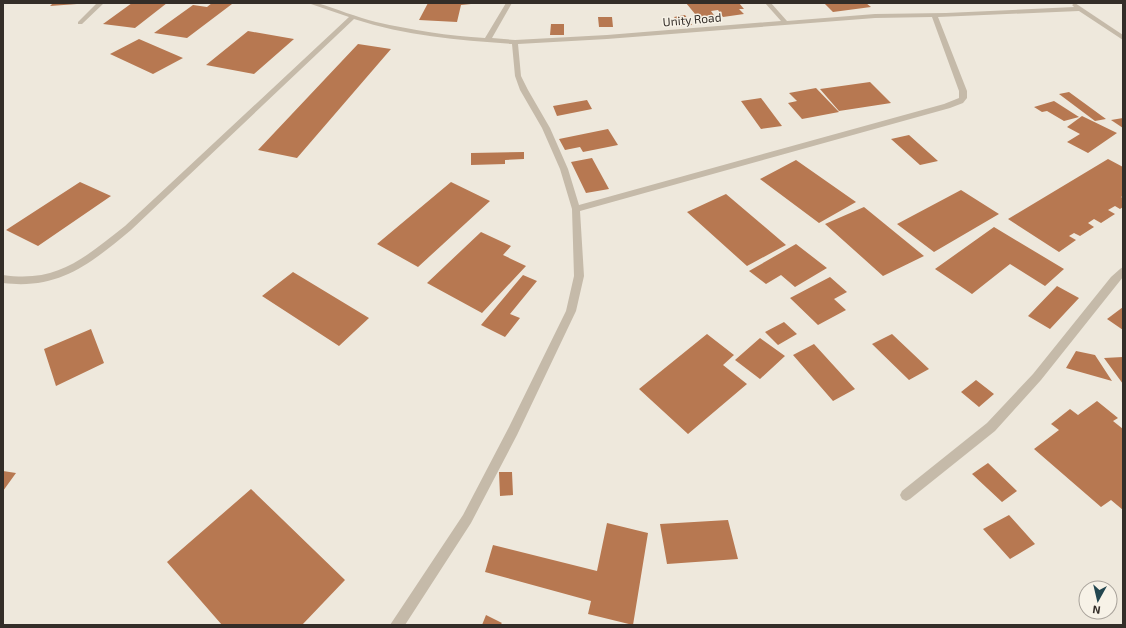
<svg xmlns="http://www.w3.org/2000/svg" width="1126" height="628" font-family="'Exo 2',sans-serif">
<style>
.building{fill:#b77851}
.lines{fill:none;stroke-linecap:round;stroke-linejoin:round}
.minor{fill:#c5baa9;fill-rule:evenodd}
.labels{text-anchor:middle;dominant-baseline:central;stroke-width:3;stroke-linejoin:round;paint-order:stroke}
.far-street-label{font-size:12px;fill:#332d28;stroke:#f7f2e7}
</style>
<rect width="100%" height="100%" fill="#eee8dc"/>
<path class="building" d="M53,3H78L77,4L50,6Z
M132,3H167L135,28L103,24Z
M212,3L232,4L187,38L154,33L193,5L207,7Z
M428,3H471V4L461,5L457,22L419,20Z
M686,3H739L744,9H739L744,14L723,17L718,10L711,11L716,18L700,20Z
M824,3H866L871,7L833,12Z
M685,15L692,25L681,26L674,17Z
M598,17H612L613,27H599Z
M551,24H564V35H550Z
M248,31L294,39L254,74L206,65Z
M139,39L183,58L153,74L110,54Z
M358,44L391,49L297,158L258,150Z
M870,82L891,103L839,111L820,89Z
M816,88L839,112L802,119L788,103L797,101L789,93Z
M1069,92L1106,119L1095,121L1059,94Z
M761,98L782,126L761,129L741,101Z
M587,100L592,109L557,116L553,106Z
M1054,101L1079,117L1064,121L1047,111L1042,112L1034,107Z
M1082,116L1117,133L1088,153L1067,142L1080,134L1067,127Z
M1123,118V128L1111,120Z
M608,129L618,145L583,152L580,147L565,150L559,139Z
M909,135L938,161L920,165L891,139Z
M524,152V159L505,160V164L471,165V153Z
M592,158L609,189L586,193L571,162Z
M1108,159L1123,167V196L1121,197L1123,198V207L1120,209L1115,206L1108,210L1115,214L1101,223L1094,219L1088,223L1094,227L1080,236L1074,233L1069,236L1076,240L1059,252L1008,219Z
M796,160L856,202L819,223L760,179Z
M80,182L111,196L38,246L6,230Z
M451,182L490,201L418,267L377,244Z
M961,190L999,214L934,252L897,224Z
M726,194L786,245L747,266L687,212Z
M864,207L924,256L883,276L825,224Z
M994,227L1064,269L1045,286L1010,264L972,294L935,269Z
M481,232L511,246L503,255L526,266L482,313L427,283Z
M796,244L827,268L795,287L781,275L766,284L749,271Z
M293,272L369,318L339,346L262,296Z
M523,275L537,281L510,314L520,318L505,337L481,325Z
M830,277L847,292L834,299L846,310L818,325L790,298Z
M1057,286L1079,298L1050,329L1028,316Z
M1123,307V330L1107,319Z
M784,322L797,334L778,345L765,332Z
M91,329L104,363L56,386L44,349Z
M707,334L734,355L723,365L747,384L688,434L639,389Z
M892,334L929,369L909,380L872,344Z
M760,338L785,356L760,379L735,360Z
M814,344L855,389L833,401L793,355Z
M1076,351L1095,355L1112,381L1066,368Z
M1123,357V384L1104,358Z
M976,380L994,394L979,407L961,392Z
M1097,401L1118,418L1113,421L1123,429V510L1111,500L1101,507L1034,449L1059,430L1051,424L1070,409L1078,415Z
M988,463L1017,491L1002,502L972,474Z
M3,471L16,473L3,491Z
M499,472H512L513,495L500,496Z
M251,489L345,580L302,625H222L167,562Z
M1009,515L1035,544L1010,559L983,529Z
M728,520L738,559L667,564L660,524Z
M607,523L648,533L633,625L588,614L591,601L485,572L493,545L597,571Z
M486,615L502,623L500,625H482Z"/>
<g class="lines">
<path class="minor" d="M97,3H104L82,24H78V22Z
M308,3H317C337,9 356,17 376,22C412,30 448,36 485,38L506,3H512L492,38L515,40L607,35L781,21L765,3H771L787,21L875,14L946,13L1074,7L1072,5L1075,3L1123,35V40L1079,11L938,17L967,91V98L963,103L950,108L580,211L584,276L576,311L517,435L471,523L405,625H390L463,515L509,427L566,311L574,276L572,209L560,169L542,128L520,90L515,76L512,44C459,40 406,36 354,19L131,230C90,264 59,290 3,283V275C58,283 84,258 125,226L349,17ZM932,17L959,91V98L944,104L579,205L568,169L550,128L528,90L521,76L518,44L607,39L875,18Z
M1123,267V277L1041,380L995,431L910,499L906,501L902,499L900,495L902,491L987,423L1033,374L1111,277L1120,269Z"/>
</g>
<g class="labels">
<g class="far-street-label">
<text transform="translate(692 19) rotate(-5)">Unity Road</text>
</g>
</g>
<rect width="1126" height="628" fill="none" stroke="#332d28" stroke-width="8"/>
<g transform="translate(1098 600) rotate(188)"><circle r="19" fill="#f7f2e7" stroke="#a9a39b"/>
<path d="M0-3L7 15L0 10L-7 15Z" fill="#23464f"/>
<text y="-6" font-size="11" font-weight="bold" text-anchor="middle" fill="#332d28">N</text>
</g>
</svg>
